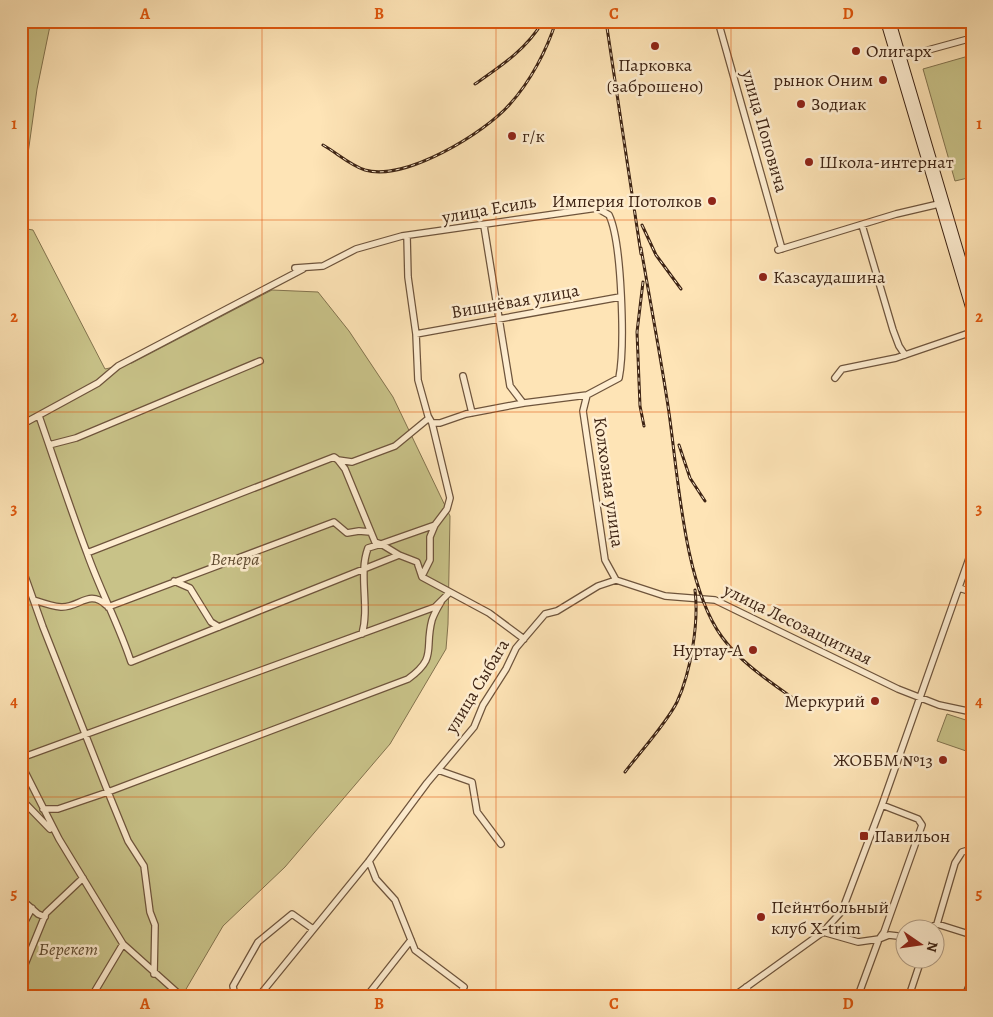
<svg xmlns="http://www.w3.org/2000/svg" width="993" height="1017" font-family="Alegreya,serif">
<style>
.green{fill:#c8c288;stroke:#83734e}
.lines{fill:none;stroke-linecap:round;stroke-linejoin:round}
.street-casing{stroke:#6e543c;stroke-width:8}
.secondary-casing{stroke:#3e2414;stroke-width:10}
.street{stroke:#feedd0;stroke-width:5.5}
.secondary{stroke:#feedd0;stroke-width:8}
.rail-casing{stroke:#3e2414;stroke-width:3}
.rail{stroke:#feedd0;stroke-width:1;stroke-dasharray:4;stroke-linecap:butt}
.grid{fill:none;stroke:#e0560c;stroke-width:1;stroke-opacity:0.55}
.poi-dot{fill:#8f2418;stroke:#feedd0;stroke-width:2}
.labels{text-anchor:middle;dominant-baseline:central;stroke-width:5;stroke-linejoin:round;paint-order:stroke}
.poi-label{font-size:18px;fill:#3e2414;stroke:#feedd0;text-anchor:start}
.street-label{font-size:18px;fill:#3e2414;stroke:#feedd0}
.park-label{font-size:18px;font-style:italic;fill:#604c31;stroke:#feedd0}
.neatline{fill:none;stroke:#e0560c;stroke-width:2}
.grid-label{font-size:16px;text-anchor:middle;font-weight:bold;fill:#e0560c}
</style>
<rect width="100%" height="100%" fill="#fee4b6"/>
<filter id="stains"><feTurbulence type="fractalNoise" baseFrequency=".004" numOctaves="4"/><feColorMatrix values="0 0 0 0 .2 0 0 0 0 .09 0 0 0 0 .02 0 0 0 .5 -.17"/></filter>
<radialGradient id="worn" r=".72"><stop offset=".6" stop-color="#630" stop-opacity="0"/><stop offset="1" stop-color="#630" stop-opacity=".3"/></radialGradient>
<path class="green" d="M21,21H51L37,89L21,204Z
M972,55V177L955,181L923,69Z
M21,228L33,230L105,369L132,363L272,290L318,292L349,331L393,397L450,516L448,624L446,649L390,744L285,867L223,926L182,996H21Z
M947,714L972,722V753L937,741Z"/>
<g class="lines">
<g class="street-casing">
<path id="street" d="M718,21L782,249
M899,58L972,38
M862,225L893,330L899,346L905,355
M484,226L510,386L523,403
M778,250L896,214L943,203
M295,268L323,266L356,249L402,236L597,208L609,215C622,242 625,347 619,378L587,395L524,403L466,414L440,423H432L428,416L418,380L416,334L408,277L407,236
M416,334L620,297
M463,376L472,413
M835,378L842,369L896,358L972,332
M587,395L583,411L605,560L616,580L665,596L715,600L898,689L939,705L972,712
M39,416C55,462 70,508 87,553C100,590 119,625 131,662L399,555L417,562L422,577L489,613L524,639
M21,425L98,383L118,366L303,269
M49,445L76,438L260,361
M338,460L345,469L375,542L381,544L435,525
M87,553L334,457L338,460L352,462L395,446L429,418
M21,565L43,627L108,792L128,841L144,866L150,912L155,925L154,974
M422,576L430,560V537L435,525L447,509L450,498L432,423
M174,581L190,588L211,622L219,627
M959,588L972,592
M34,600C43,603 51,606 61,607C79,608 89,589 106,605
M108,607L334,522L347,533L359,531L370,532
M362,634C370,606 358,575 368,548L381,544L399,555
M21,758L435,607L449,593
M21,764L59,839L123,944L181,996
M438,770L472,782L477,812L501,844
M21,799L50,829
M43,809H58L108,792L408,679C438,657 424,650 432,620C434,614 438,607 441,602
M369,861L376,879L395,900L415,950L464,987L459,996
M21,899L38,914L45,917
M937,924L955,863L962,852L972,849
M21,929L32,908
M927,930L937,924L972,935
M823,932L858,942L879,939L889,935L906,937
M21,974L46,913L83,878
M746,987L752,996
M92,996L123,944
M235,996L233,986L258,942L292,914L313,929
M259,996L369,861L427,783L474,727L483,705L506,669L516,648L545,614L557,611L598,586L616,580
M367,996L411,940
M734,996L823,932L842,911L882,805L972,550
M858,996L879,939L884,932L922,825L918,819L882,805
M909,996L921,960
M965,996L972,979"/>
</g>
<g class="secondary-casing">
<path id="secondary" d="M885,21L972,314
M891,21L972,295"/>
</g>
<use href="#street" class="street"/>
<use href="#secondary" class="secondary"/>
<g class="rail-casing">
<path id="rail" d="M606,21L641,254
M475,84C501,66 527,49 543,21
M323,145C337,153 350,165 365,170C404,182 485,133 510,104C530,82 547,50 556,21
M642,225L656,255L681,289
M641,248C650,301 660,353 668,406C678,471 683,584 722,637C740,662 769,681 794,699
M643,282L637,332L640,406L644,426
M679,445L690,478L705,501
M625,772C640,752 666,724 677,702C691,672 699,622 695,590"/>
</g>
<use href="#rail" class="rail"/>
</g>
<path class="grid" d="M262,21V996M496,21V996M731,21V996M21,220H972M21,412H972M21,605H972M21,797H972"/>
<g class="poi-dot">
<circle cx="655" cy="46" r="5"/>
<circle cx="856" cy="51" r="5"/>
<circle cx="883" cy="80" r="5"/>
<circle cx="801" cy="104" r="5"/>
<circle cx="512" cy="136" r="5"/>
<circle cx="809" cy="162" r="5"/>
<circle cx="712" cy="201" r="5"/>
<circle cx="763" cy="277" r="5"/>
<circle cx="753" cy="650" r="5"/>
<circle cx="875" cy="701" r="5"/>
<circle cx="943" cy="760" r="5"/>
<rect x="859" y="831" width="10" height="10" rx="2.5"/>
<circle cx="761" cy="917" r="5"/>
</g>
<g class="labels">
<g class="poi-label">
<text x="866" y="51">Олигарх</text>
<text x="655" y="65" text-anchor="middle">Парковка<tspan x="655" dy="21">(заброшено)</tspan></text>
<text x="873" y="80" text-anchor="end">рынок Оним</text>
<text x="811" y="104">Зодиак</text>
<text x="522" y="136">г/к</text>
<text x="819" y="162">Школа-интернат</text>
<text x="702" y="201" text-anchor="end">Империя Потолков</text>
<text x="773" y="277">Казсаудашина</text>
<text x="743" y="650" text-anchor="end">Нуртау-А</text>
<text x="865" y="701" text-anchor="end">Меркурий</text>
<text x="933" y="760" text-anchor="end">ЖОББМ №13</text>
<text x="874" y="836">Павильон</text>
<text x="771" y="907">Пейнтбольный<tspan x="771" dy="21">клуб X-trim</tspan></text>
</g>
<g class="street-label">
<text transform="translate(765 131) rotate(74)">улица Поповича</text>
<text transform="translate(489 209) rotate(-10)">улица Есиль</text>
<text transform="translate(515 301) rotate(-10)">Вишнёвая улица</text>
<text transform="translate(609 482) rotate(82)">Колхозная улица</text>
<text transform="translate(798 624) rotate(26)">улица Лесозащитная</text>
<text transform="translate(477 686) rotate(-59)">улица Сыбага</text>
</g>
<g class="park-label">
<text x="235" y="559">Венера</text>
<text x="68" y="949">Берекет</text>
</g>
</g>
<rect width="993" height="1017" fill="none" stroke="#fee4b6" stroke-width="55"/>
<g transform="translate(920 944) rotate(103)"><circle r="24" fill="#feedd0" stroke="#b19d85"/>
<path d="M0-4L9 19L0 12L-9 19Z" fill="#8f2418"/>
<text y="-8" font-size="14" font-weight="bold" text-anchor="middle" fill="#3e2414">N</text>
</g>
<rect x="28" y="28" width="938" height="962" class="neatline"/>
<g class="grid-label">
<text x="145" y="19">A</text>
<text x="379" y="19">B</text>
<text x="614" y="19">C</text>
<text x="848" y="19">D</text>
<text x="14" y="129">1</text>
<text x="979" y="129">1</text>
<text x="14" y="322">2</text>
<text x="979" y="322">2</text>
<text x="14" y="514">3</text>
<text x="979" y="514">3</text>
<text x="14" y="707">4</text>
<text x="979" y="707">4</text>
<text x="14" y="899">5</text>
<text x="979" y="899">5</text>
<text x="145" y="1009">A</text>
<text x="379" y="1009">B</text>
<text x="614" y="1009">C</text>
<text x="848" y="1009">D</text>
</g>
<rect width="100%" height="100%" filter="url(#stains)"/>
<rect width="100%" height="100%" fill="url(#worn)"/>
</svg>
